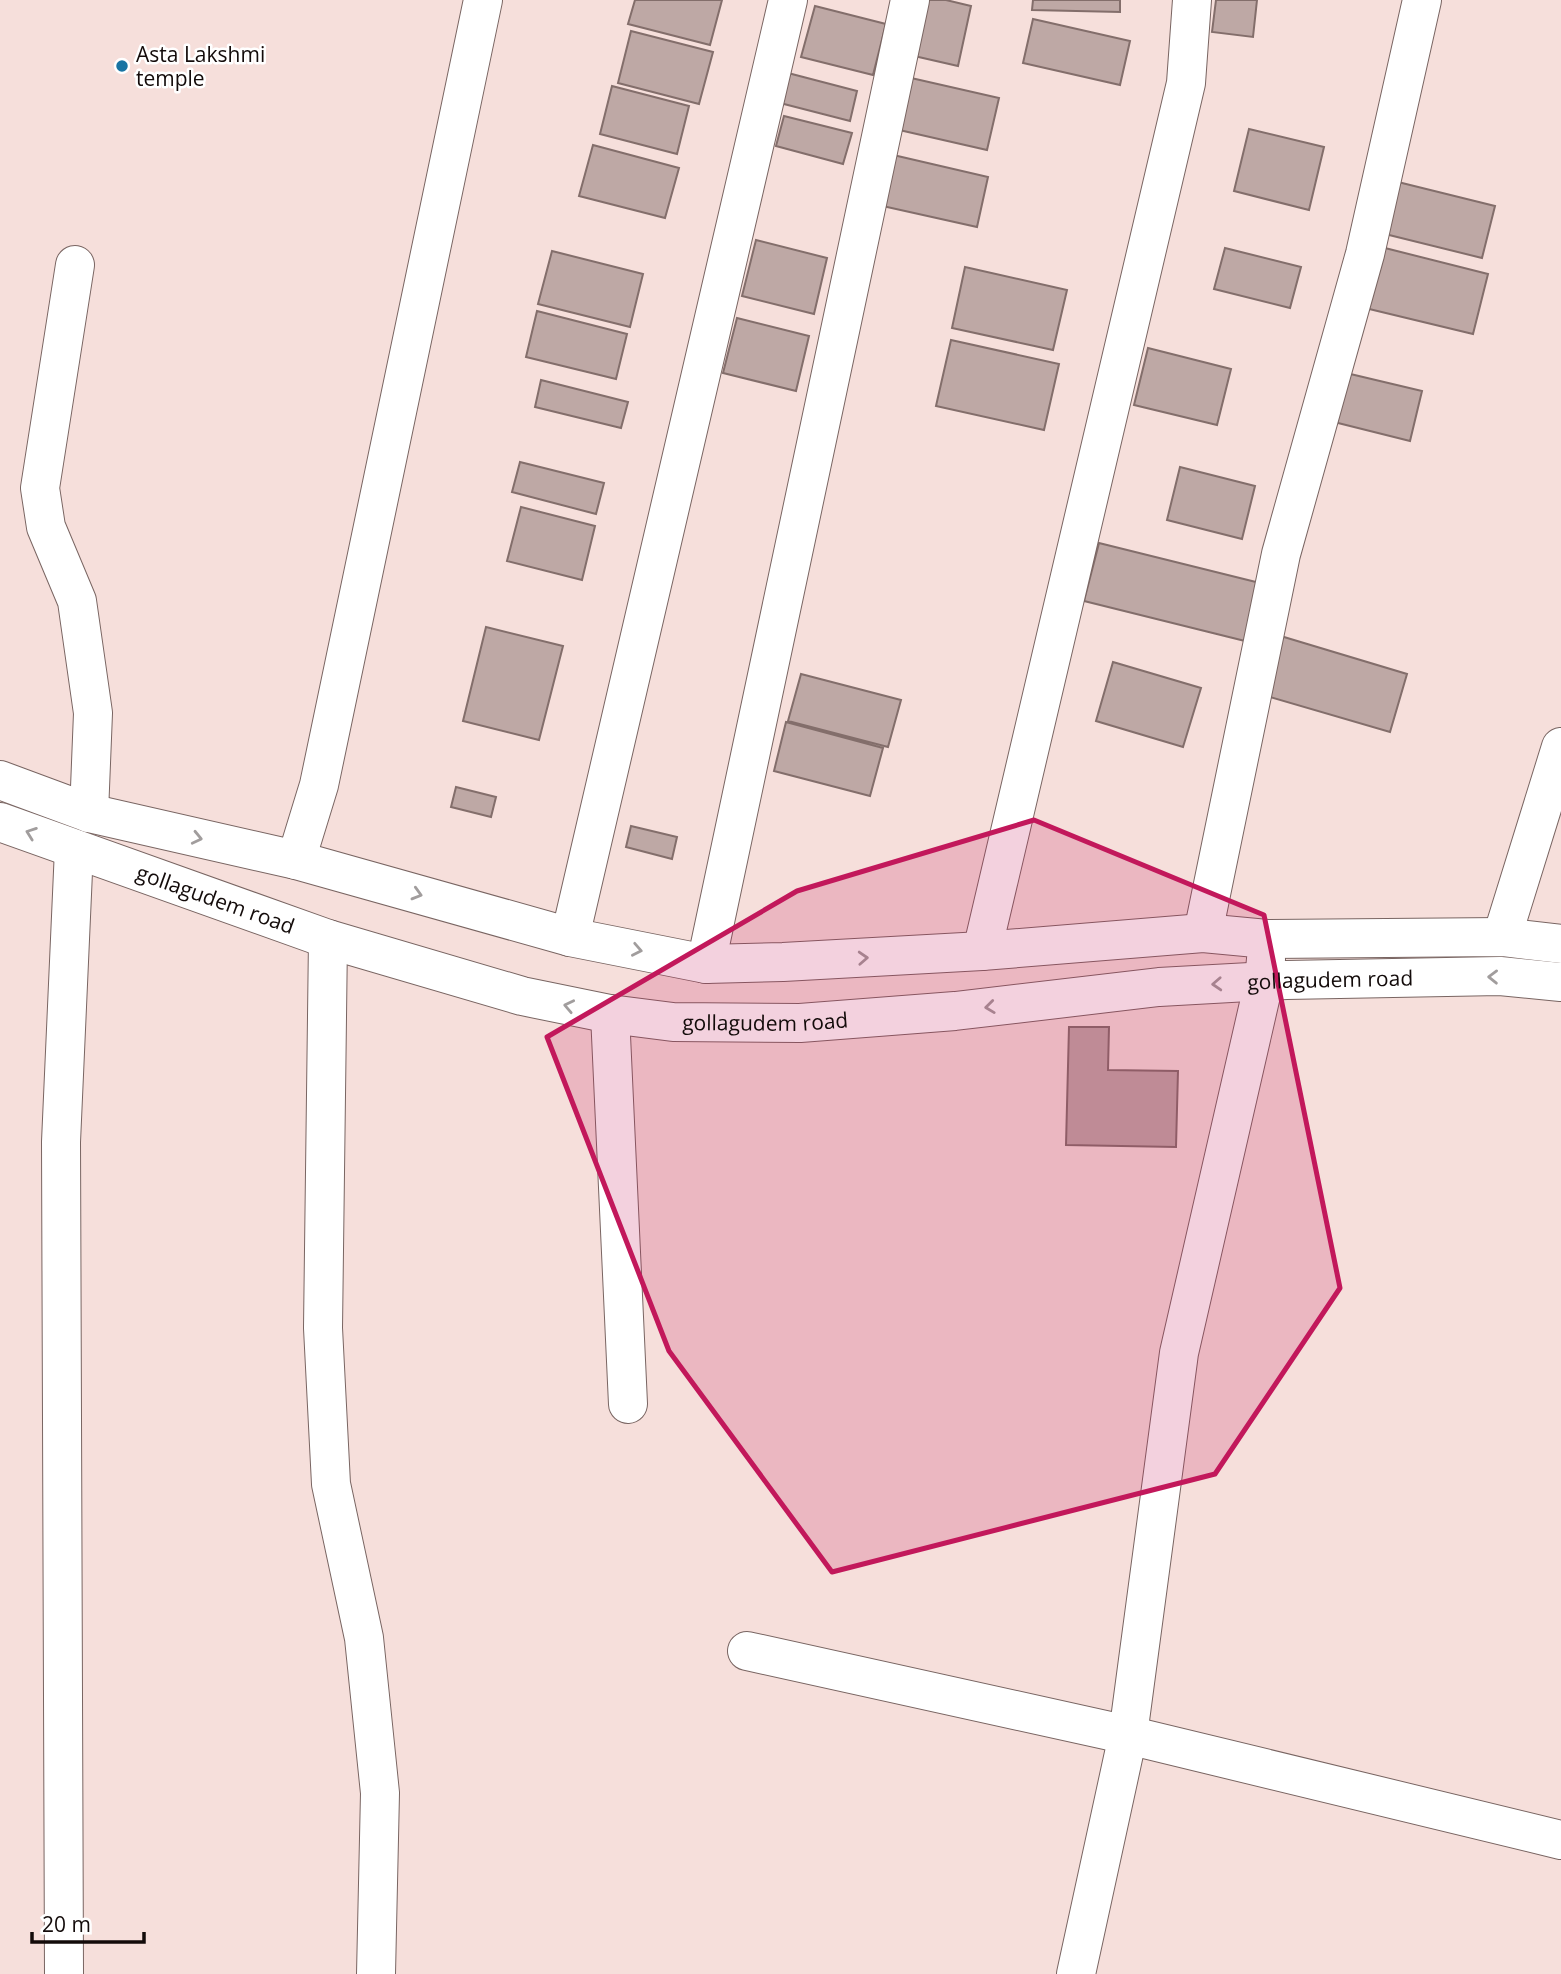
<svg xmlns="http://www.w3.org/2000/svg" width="1561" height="1974" font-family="'Open Sans',sans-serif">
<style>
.building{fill:#bea8a5;stroke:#836e6b;stroke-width:2}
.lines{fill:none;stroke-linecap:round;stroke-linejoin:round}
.minor-casing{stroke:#796562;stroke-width:40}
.minor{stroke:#fff;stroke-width:38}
.oneway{stroke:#a19d9d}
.marked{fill:#c2185b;fill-opacity:0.2;stroke:#c2185b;stroke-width:5;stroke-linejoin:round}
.poi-dot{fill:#1874a3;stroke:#fff;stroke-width:2.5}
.labels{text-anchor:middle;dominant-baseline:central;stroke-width:5;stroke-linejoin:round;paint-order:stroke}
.poi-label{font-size:21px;fill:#130b0a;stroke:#fff;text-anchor:start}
.street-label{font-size:21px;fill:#130b0a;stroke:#fff}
</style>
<rect width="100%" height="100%" fill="#f6dfdb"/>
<path class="building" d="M635,0H722L710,45L628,24Z
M914,0H946L971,6L958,66L901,53Z
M1033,0H1120V12L1032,10Z
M1216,0H1257L1253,37L1212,32Z
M815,6L886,24L873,75L801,57Z
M1033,19L1130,41L1120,85L1023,63Z
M631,31L713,52L699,104L618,83Z
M788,73L857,91L850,121L780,103Z
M898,75L999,98L987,150L886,127Z
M612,86L689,106L677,154L600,134Z
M784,116L852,133L843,164L776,146Z
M1249,129L1324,147L1309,210L1234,191Z
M593,145L679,168L665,218L579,196Z
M889,154L988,177L977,227L878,205Z
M1398,182L1495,206L1482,258L1385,234Z
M756,240L827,258L814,314L742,296Z
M1381,247L1488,274L1473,334L1365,308Z
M1225,248L1301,267L1290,308L1214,289Z
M552,251L643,274L630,327L538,304Z
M965,267L1067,290L1053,350L952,328Z
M537,311L627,334L616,379L526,357Z
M737,318L809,336L796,391L723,373Z
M951,340L1059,364L1044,430L936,406Z
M1148,348L1231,369L1217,425L1134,405Z
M1342,372L1422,391L1410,441L1330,421Z
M541,380L628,402L621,428L535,407Z
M520,462L604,483L596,514L512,492Z
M1180,467L1255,486L1242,539L1167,520Z
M521,507L595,526L582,580L507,561Z
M1099,543L1264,584L1249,642L1084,601Z
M486,627L563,646L539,740L463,721Z
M1274,634L1407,674L1390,732L1256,693Z
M1113,662L1201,688L1183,747L1096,721Z
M801,674L901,700L888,747L788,721Z
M786,722L883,748L870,796L774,771Z
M456,787L496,797L491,817L451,807Z
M631,826L677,837L672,859L626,847Z
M1069,1027H1109L1108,1070L1178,1071L1176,1147L1066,1145Z"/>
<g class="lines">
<g class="minor-casing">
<g id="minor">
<path d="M75,265L40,488L46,527L77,601L93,713L89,813"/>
<path d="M0,780L89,813L296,860L570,937L706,964L783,962L982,951L1203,933L1267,939L1502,937L1561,944"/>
<path id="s1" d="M0,822L328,939L522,996L610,1014L673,1022L800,1023L955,1011L1159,987L1286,980L1500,976L1561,982"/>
<path d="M296,860L319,785L483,0"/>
<path d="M1203,933L1281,554L1365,254L1422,0"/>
<path d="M570,937L788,0"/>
<path d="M1502,937L1561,747"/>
<path d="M328,939L323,1328L331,1484L364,1638L380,1793L376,1974"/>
<path d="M982,951L1186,83L1192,0"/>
<path d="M706,964L910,0"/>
<path d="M610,1014L628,1404"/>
<path d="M747,1651L1128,1735L1561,1840"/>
<path d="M64,1974L61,1142L74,849"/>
<path d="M1076,1974L1128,1735L1179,1353L1264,982L1266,959"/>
</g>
</g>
<use href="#minor" class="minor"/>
</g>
<defs><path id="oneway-chevron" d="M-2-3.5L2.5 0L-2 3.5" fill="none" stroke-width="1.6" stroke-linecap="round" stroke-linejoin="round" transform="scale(1.75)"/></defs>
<g class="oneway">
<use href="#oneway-chevron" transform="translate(31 833) rotate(-160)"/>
<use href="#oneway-chevron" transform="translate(197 838) rotate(13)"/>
<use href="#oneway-chevron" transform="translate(417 894) rotate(16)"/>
<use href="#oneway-chevron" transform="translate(637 950) rotate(11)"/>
<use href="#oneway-chevron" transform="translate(863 958) rotate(-3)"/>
<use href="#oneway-chevron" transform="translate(1493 977) rotate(-179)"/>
<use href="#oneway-chevron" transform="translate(1217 984) rotate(177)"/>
<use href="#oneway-chevron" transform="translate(569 1006) rotate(-168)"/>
<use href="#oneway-chevron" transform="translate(990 1007) rotate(173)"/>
</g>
<path class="marked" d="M1034,820L1264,915L1340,1288L1215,1474L832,1572L669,1351L547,1037L797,891Z"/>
<circle class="poi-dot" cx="122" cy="66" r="7"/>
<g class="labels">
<g class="poi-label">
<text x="136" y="54">Asta Lakshmi<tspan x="136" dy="24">temple</tspan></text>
</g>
<g class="street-label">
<text stroke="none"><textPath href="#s1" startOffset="229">gollagudem road</textPath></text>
<text stroke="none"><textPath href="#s1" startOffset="1363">gollagudem road</textPath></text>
<text stroke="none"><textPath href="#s1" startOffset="796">gollagudem road</textPath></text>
</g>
</g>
<path d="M32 1932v10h112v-10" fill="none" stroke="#130b0a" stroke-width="3.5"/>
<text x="42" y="1932" font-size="21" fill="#130b0a" stroke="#ffffff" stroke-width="5" paint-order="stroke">20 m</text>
</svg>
